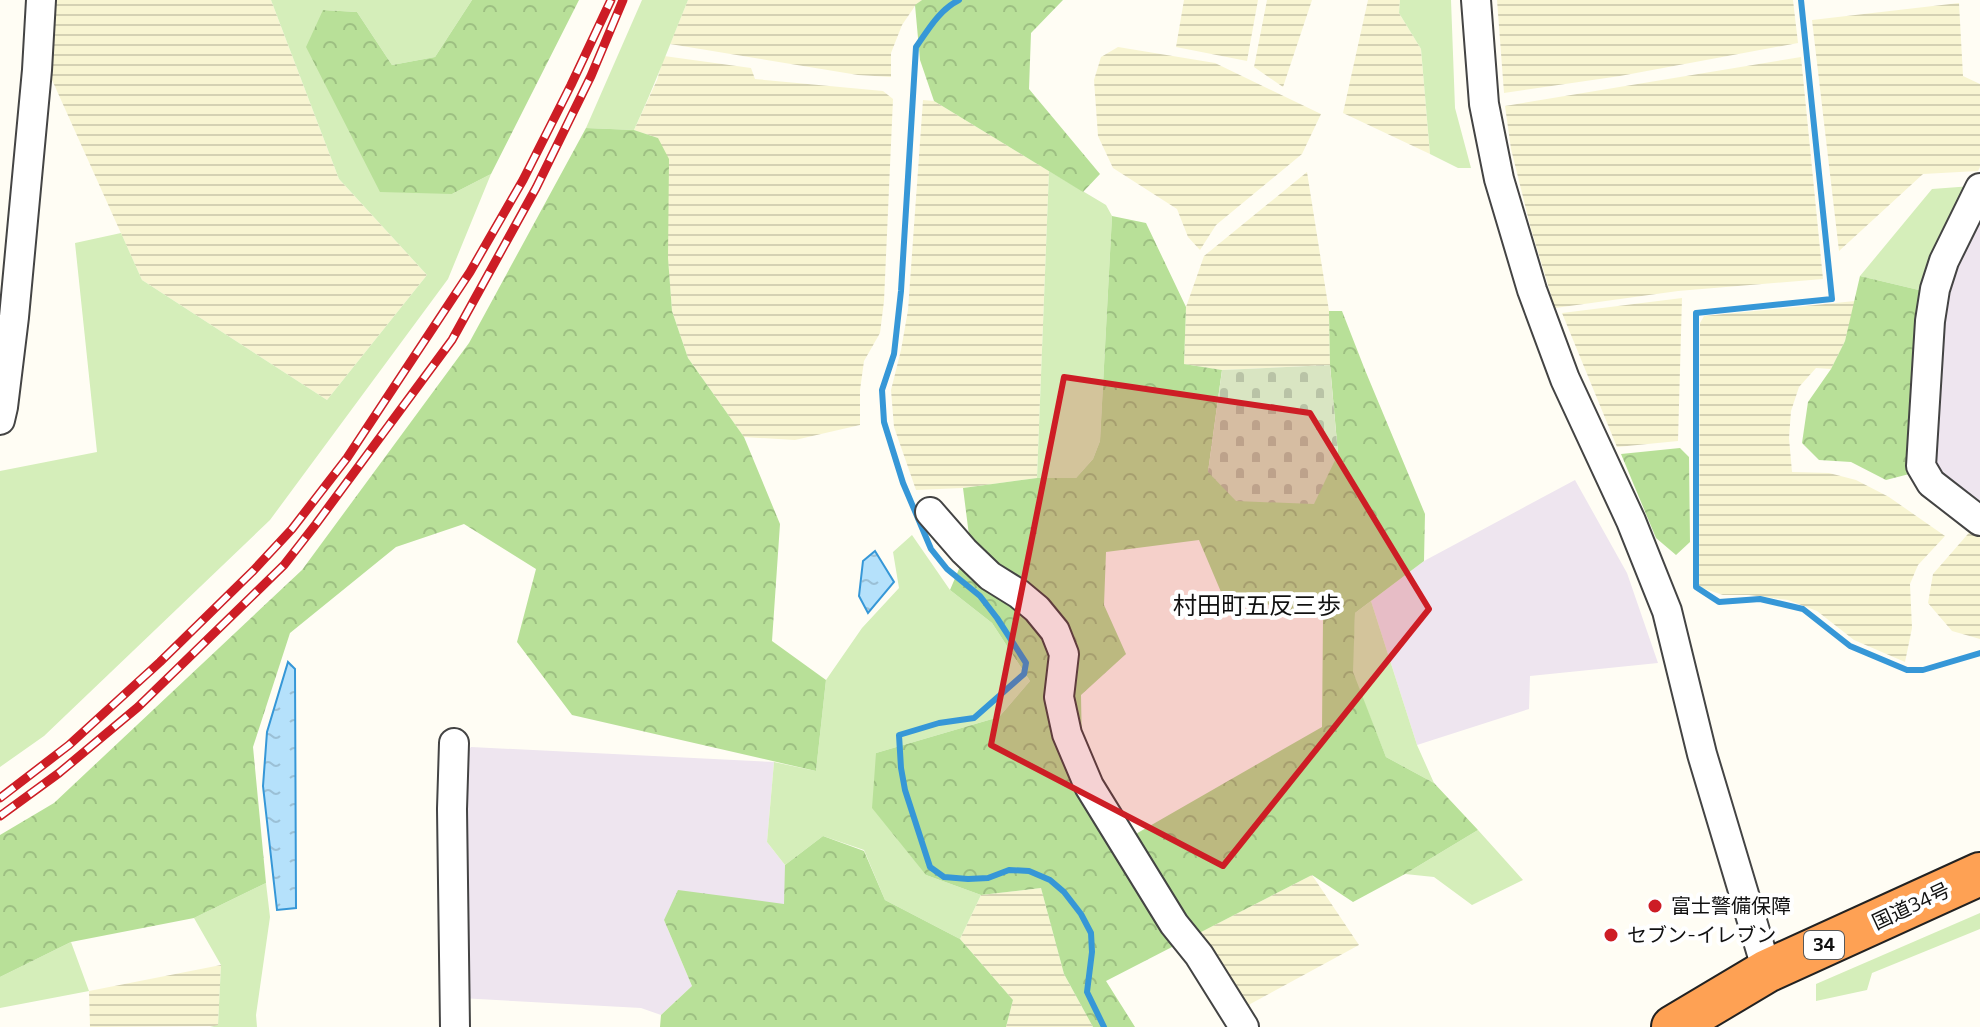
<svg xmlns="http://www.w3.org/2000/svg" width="1980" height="1027" font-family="Bitter,'Noto Sans JP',serif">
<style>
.industrial{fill:#eee5ef}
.farmland{fill:url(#farmland-rules)}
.grass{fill:#d5eeba}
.forest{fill:url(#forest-crowns);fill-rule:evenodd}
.cemetery{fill:url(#cemetery-stones)}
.water{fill:url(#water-ripples);stroke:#3697d7;stroke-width:2}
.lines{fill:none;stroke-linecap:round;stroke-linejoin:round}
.stream{stroke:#3697d7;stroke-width:6}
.minor-casing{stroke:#444;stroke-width:32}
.highway-casing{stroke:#222;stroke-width:46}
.minor{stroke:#fff;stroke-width:28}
.highway{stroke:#fea154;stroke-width:42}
.rail-casing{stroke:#cd1d25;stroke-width:9}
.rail{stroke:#fff;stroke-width:6;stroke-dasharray:18;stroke-linecap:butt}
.marked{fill:#cd1d25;fill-opacity:0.2;stroke:#cd1d25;stroke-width:6;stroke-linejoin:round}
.poi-dot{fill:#cd1d25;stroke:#fff;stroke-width:3}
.labels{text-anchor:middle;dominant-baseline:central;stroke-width:8;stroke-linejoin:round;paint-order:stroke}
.shield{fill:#fff;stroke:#585858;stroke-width:2}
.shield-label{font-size:18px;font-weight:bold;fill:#111}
.poi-label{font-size:20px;fill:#111;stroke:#fff;text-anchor:start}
.street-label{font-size:20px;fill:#111;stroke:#fff}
.quarter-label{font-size:24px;fill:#111;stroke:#fff}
</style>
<defs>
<pattern id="farmland-rules" width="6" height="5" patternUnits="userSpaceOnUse" patternTransform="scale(2)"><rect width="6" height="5" fill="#f8f5d2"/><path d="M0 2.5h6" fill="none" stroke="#d4d1b3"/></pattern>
<pattern id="forest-crowns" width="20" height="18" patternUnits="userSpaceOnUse" patternTransform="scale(2)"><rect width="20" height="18" fill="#b8e098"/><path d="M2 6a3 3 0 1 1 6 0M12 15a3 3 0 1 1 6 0" fill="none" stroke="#9dbf82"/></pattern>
<pattern id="cemetery-stones" width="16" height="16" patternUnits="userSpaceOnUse" patternTransform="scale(2)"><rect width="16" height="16" fill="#d9e5c2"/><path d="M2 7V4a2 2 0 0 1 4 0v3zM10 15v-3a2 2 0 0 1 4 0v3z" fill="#b9c3a6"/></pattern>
<pattern id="water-ripples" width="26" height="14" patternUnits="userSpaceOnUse" patternTransform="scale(2)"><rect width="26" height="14" fill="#b5e1fb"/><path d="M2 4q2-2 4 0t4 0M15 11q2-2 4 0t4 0" fill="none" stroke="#9bc0d6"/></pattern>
</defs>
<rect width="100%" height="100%" fill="#fffdf4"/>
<path class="industrial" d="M1980,212V508L1940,479L1929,451L1940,300Z
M1575,480L1627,573L1658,663L1530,676L1529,709L1417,745L1371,601L1424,561Z
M471,747L774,762L767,842L785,865V904L664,920L692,986L661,1015L641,1008L460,998L459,763Z"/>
<path class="farmland" d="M54,0H271L339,179L427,275L327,400L142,280L48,71Z
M688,0H922L915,6L902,25L891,53V77L858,75L670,44Z
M1184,0H1258L1247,61L1176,47Z
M1267,0H1312L1283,87L1254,67Z
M1368,0H1400L1399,13L1421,49L1430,154L1343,113Z
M1497,0H1793L1798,43L1620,76L1504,93Z
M1959,3L1963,76L1980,84V167L1978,171L1923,174L1839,251L1812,20Z
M1118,47L1215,63L1321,114L1302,154L1216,225L1200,250L1188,237L1177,209L1113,168L1098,136L1094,80L1101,57Z
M664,56L751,68L755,79L883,91L893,99L884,301L880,333L864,361L860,390V425L795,440L744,437L688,358L672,311L658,138L634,130L657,80Z
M1801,57L1823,279L1678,291L1555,308L1531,229L1511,149L1505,106Z
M923,100L934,101L1049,171L1037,478L963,488L916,490L894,427L891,390L901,350L908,310Z
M1307,172L1329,311L1330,365L1222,370L1184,364L1186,307L1204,256Z
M1682,298L1678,441L1617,447L1562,313Z
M1855,301L1845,341L1831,369L1816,368L1799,387L1791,411L1789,438L1792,472L1829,473L1856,480L1889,497L1945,536L1918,565L1910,584L1912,628L1905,662L1854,640L1817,611L1788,600L1749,595H1723L1699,587L1700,323L1704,316Z
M1974,527L1980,531V639L1952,631L1928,603L1933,574Z
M1312,875L1359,945L1241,1009L1199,933Z
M1041,888L1064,974L1093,1027H1006L1013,1000L960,939L981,895Z
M221,965L218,1026L90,1027L89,991Z"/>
<path class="grass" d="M271,0H472L435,57L392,65L357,12L323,10L452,194L491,174L448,279L270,520L44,736L0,767V471L97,452L75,243L121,233L142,280L327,400L427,275L339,179Z
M642,0H688C670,44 654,87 634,130L586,128Z
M1400,0H1451L1455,108L1471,168H1458L1430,154L1421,49L1399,13Z
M1049,171L1106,205L1112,216L1100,441L1093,459L1076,478H1037Z
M1972,186L1923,291L1860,276L1932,189Z
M912,535L950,590L992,623L1030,681L999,717L876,753L926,875L981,895L960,939L885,900L864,850L823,836L785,865L767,842L774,762L816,771L826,680L862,628L899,588L893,552Z
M1371,601L1417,745L1434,783L1386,757L1352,672L1355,613Z
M1478,830L1523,880L1472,905L1434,877L1405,874Z
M266,883L270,917L256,1015L257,1027H210L218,1025L221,965L194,918Z
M1980,913V929L1872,973L1867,990L1816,1001V984Z
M71,942L89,991L0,1008V977Z"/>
<path class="forest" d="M472,0H579L491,174L452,194L380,192L306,47L323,10L357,12L392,65L435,57Z
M922,0H1063L1031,33L1029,89L1100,174L1083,192L934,101L920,60L915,5Z
M586,128L634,130L658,138L669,159L668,258L672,311L688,358L744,437L780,524L772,641L826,680L816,771L572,715L517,642L536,569L464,524L396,547L290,633L253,747L266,883L194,918L71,942L0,977V835L54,803L302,570L469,343Z
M1112,216L1146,223L1186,307L1184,364L1222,370L1208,472L1338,454L1330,365L1329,311H1342L1365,370L1425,514L1424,561L1355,613L1353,672L1386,757L1434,783L1478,830L1405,874L1353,902L1312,875L1106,981L1135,1027H1093L1064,974L1041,888L981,895L926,875L872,808L876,753L999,717L1030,681L992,623L950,590L970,543L963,488L1037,478H1076L1093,459L1100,441ZM1199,540L1221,592L1323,619L1322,727L1134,835L1082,751L1081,695L1126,654L1104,605L1106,552Z
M1860,276L1923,291L1917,472L1886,480L1851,462L1819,460L1802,443L1808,402L1831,369L1845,341Z
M1680,448L1689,457L1690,542L1676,555L1656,538L1621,454Z
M823,836L864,851L885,900L960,939L1013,1000L1006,1027H660L661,1015L692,986L664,920L678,890L784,904L785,865Z"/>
<path class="cemetery" d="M1330,365L1338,454L1314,504L1236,501L1208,472L1222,370Z"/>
<path class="water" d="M875,551L894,582L868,613L859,596L863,561Z
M288,662L295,669L296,908L277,910L263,786L267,732Z"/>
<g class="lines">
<path class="stream" d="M959,0C939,10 928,30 916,47L901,291L894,354L882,390L884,422L903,483L931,549L947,569L980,596L997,618L1026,663L1024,674L974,718L939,723L899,735L901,768L905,790L930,867L944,877L968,879L988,878L1009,870L1029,871L1050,880L1064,892L1081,914L1091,933L1092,952L1087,992L1104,1027
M1801,0L1832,299L1696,313V587L1719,602L1760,599L1803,609L1850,646L1907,670H1923L1980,653"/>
<g class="minor-casing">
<path id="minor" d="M1476,0L1484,104L1499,179L1532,290L1565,379L1631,521L1667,611L1702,754L1767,971
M1980,188L1944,261L1935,289L1930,321L1921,466L1931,483L1980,521
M0,420L3,407L14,317L37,70L41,0
M930,512L964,551L990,576L1019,594L1037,609L1055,631L1064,654L1059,697L1067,734L1089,786L1174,924L1199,955L1244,1027
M454,743L452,809L455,1027"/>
</g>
<g class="highway-casing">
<path id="highway" d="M1673,1027L1767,971L1980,874"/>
</g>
<use href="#minor" class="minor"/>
<use href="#highway" class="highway"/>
<g class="rail-casing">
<path id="rail" d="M0,798L69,745L160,662L253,571L292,529L347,458L470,272L523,180L571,85L611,0
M0,816L59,773L138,707L284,565L316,524L452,340L536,188L591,76L623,0"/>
</g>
<use href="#rail" class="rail"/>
</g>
<path class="marked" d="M1064,377L1310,413L1429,609L1223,866L991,745Z"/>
<g class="poi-dot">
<circle cx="1655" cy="906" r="8"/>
<circle cx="1611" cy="935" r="8"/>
</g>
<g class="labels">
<rect class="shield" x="1804" y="931" width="40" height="28" rx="6"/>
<g class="shield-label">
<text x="1824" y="945">34</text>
</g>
<g class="poi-label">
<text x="1671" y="906">富士警備保障</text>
<text x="1627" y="935">セブン-イレブン</text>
</g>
<g class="street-label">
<text transform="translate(1911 906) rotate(-25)">国道34号</text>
</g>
<g class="quarter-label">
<text x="1257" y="606">村田町五反三歩</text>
</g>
</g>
</svg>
